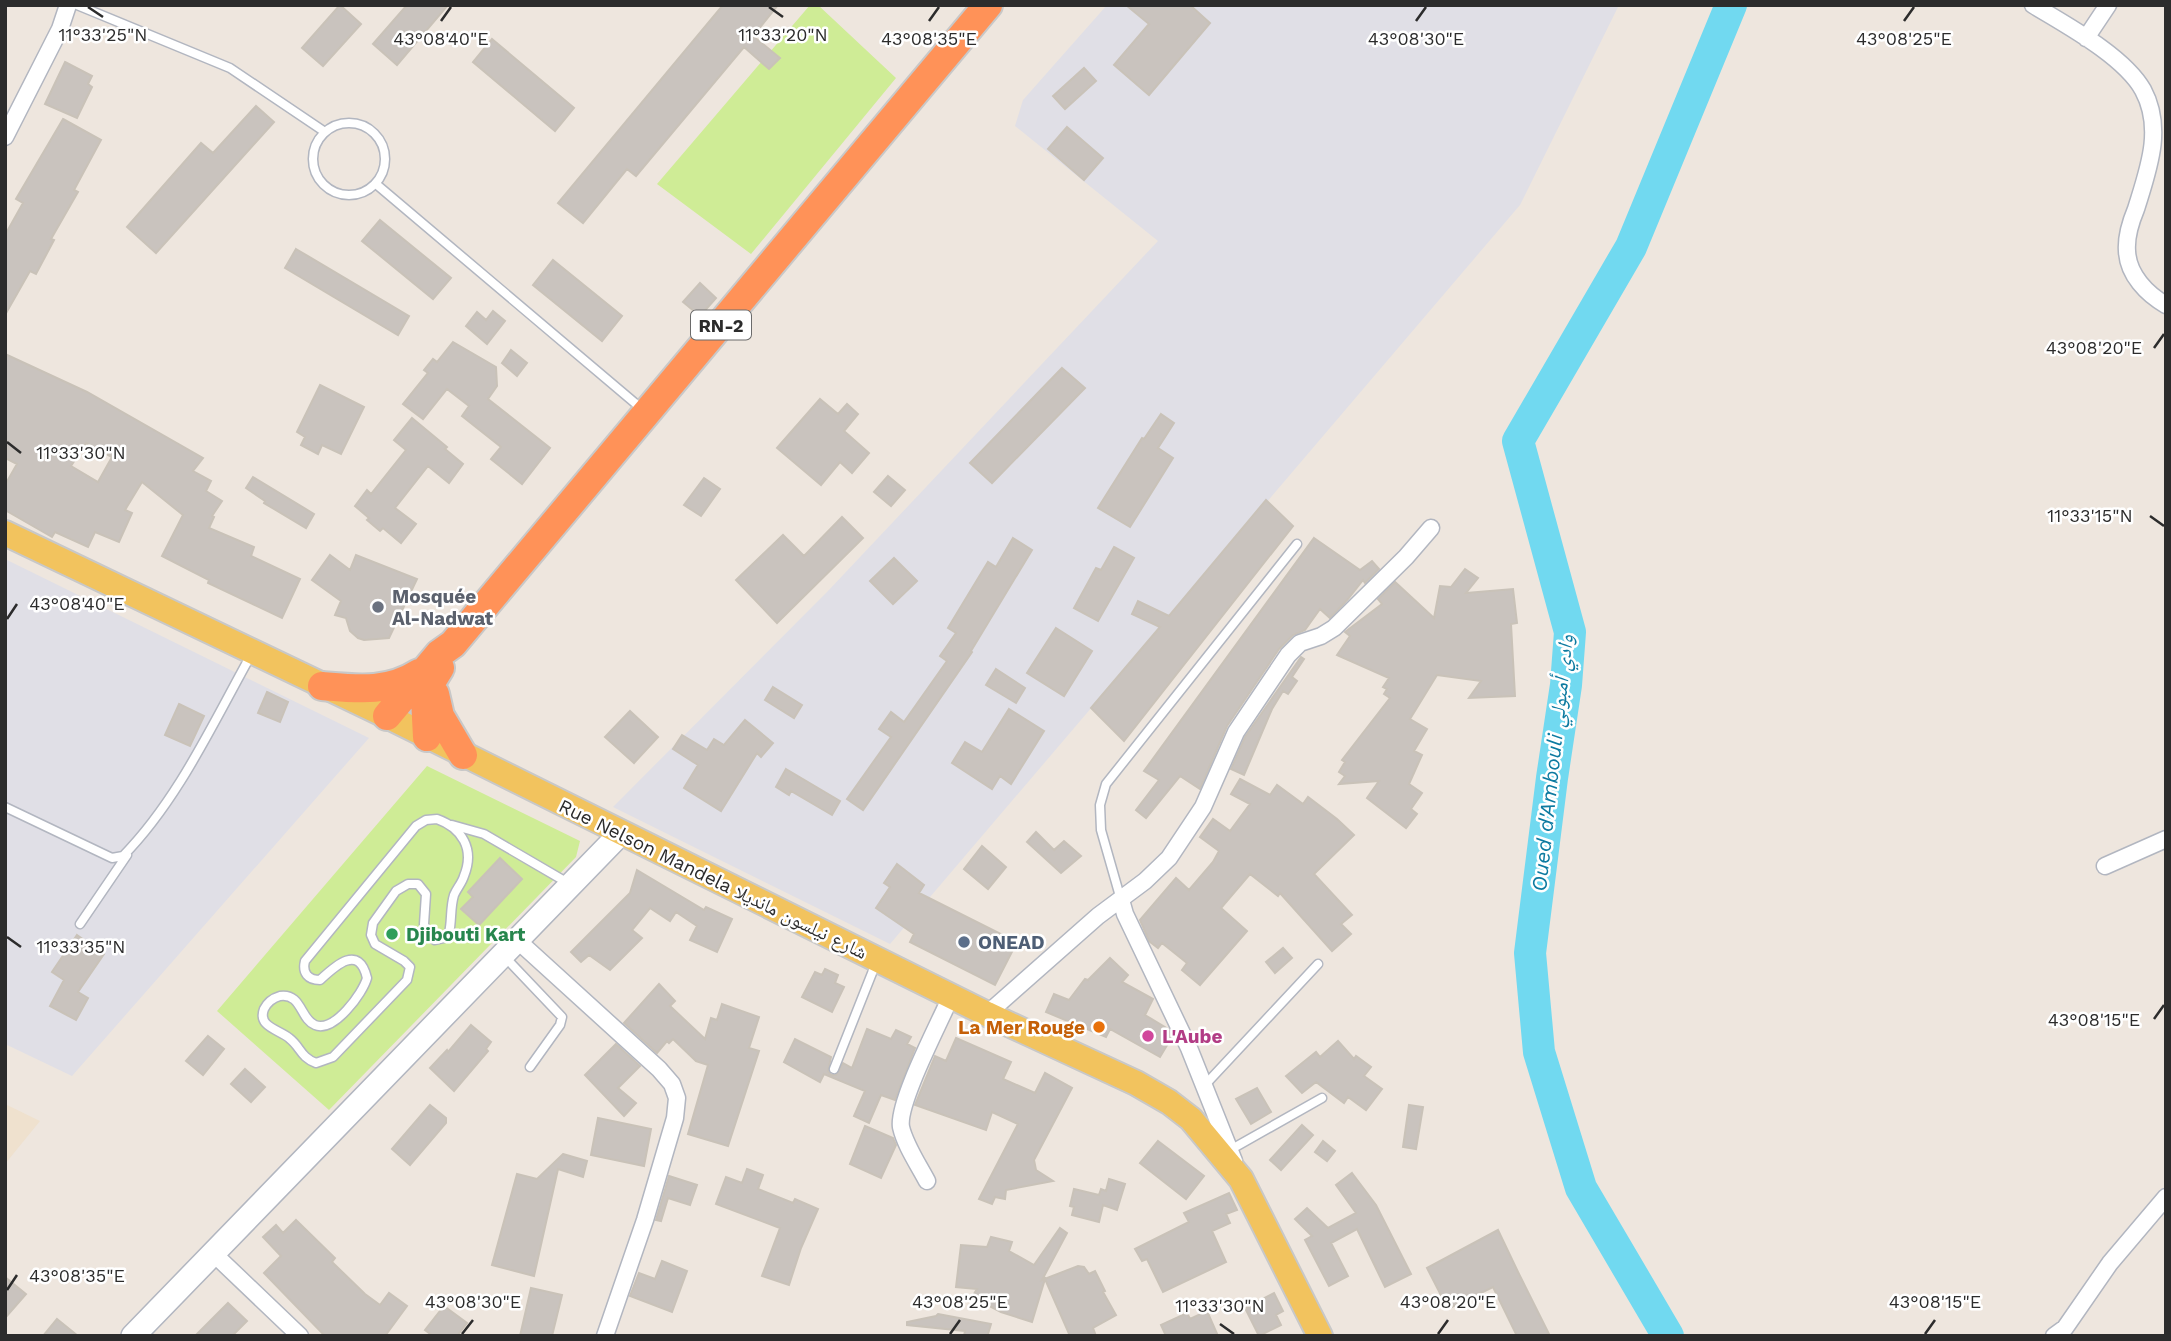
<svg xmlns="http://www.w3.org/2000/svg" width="2171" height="1341" font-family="'Work Sans','Noto Naskh Arabic',sans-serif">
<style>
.industrial{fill:#e0dfe6}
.education{fill:#efe1ce}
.pitch{fill:#cfec96}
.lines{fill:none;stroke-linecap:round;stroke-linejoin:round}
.river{stroke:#71d9f0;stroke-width:32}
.building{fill:#c9c3be;stroke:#c9c2b8;stroke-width:2;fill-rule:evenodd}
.lane-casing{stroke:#b2b6c0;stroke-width:11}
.street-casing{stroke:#b2b6c0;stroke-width:19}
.secondary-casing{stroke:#b2b6c0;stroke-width:26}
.primary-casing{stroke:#c8c8c8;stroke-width:28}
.highway-casing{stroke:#c8c8c8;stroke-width:32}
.lane{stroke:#fff;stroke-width:8}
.street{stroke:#fff;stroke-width:16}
.secondary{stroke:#fff;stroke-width:23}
.primary{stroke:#f2c35e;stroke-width:24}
.highway{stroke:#ff9258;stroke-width:28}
.ticks{fill:none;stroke:#2c2c2c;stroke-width:2.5}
.worship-dot{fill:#6b7280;stroke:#fff;stroke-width:2.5}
.leisure-dot{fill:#2e9e5b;stroke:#fff;stroke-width:2.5}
.service-dot{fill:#5c6f8a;stroke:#fff;stroke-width:2.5}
.food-dot{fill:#e8710a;stroke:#fff;stroke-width:2.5}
.hotel-dot{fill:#d1479c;stroke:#fff;stroke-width:2.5}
.labels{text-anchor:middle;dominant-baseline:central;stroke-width:5;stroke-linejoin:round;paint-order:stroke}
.shield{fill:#fff;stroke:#6b6b6b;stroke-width:2}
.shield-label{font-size:18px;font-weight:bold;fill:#2c2c2c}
.worship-label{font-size:19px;font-weight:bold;fill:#5b616d;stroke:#fff;text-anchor:start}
.street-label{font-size:19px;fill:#2c2c2c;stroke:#fff}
.leisure-label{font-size:19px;font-weight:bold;fill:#27864d;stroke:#fff;text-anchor:start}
.service-label{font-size:19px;font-weight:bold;fill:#4e5e75;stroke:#fff;text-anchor:start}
.food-label{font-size:19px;font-weight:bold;fill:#c56008;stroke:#fff;text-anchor:end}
.hotel-label{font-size:19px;font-weight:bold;fill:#b23c85;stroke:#fff;text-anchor:start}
.water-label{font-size:21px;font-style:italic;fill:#0c7aa0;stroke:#fff}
.ticks-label{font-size:18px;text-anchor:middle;fill:#2c2c2c;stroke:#fff;stroke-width:5;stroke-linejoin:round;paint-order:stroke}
</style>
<rect width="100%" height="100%" fill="#eee6de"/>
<path class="industrial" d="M1107,5H1619L1520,205L890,944L613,807L828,591L1158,241L1015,126L1023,100Z
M5,559L369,738L72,1076L5,1044Z"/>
<path class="education" d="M5,1104L40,1121L5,1164Z"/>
<path class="pitch" d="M810,5H818L896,78L751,254L657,184Z
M427,766L580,841L576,857L329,1110L217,1011Z"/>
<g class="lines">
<path class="river" d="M1668,1336L1581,1188L1539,1052L1530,953L1552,778L1566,685L1570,632L1518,441L1631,247L1731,5"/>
</g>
<path class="building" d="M340,5L361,24L323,66L302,48Z
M407,5H448L397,65L373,44Z
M723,5H778L753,36L780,58L769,69L744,47L636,176L627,169L583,223L558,203Z
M1126,5H1190L1210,23L1149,95L1114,65L1149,24Z
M492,39L574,108L555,131L473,62Z
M65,62L92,76L88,84L92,87L77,118L45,104Z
M1084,68L1096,81L1065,109L1053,96Z
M256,106L274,122L156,253L127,227L201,143L213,153Z
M63,119L101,140L74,190L78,192L51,239L54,240L36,274L30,271L5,315V235L23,203L16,199Z
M1067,127L1103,158L1084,180L1048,149Z
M380,220L451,278L433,299L362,241Z
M296,249L409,316L398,335L285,268Z
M553,260L622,316L602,341L533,285Z
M700,283L716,298L700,316L683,302Z
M493,311L505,321L487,344L466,326L477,312L486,320Z
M453,342L496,367L497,386L488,399L550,448L522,484L491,459L501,447L462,416L469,406L447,389L423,419L403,404L428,373L424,370L433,359L437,362Z
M511,350L527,363L517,376L502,363Z
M5,354L87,392L203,458L193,471L211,481L206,491L222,501L212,516L214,517L209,528L254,547L251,556L300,579L282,618L208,583L209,580L162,556L183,515L142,482L125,510L132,513L119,542L95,532L88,547L55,532L52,537L5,510V485L17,464L5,458ZM86,443L112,457L98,482L71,466Z
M1062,368L1085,388L992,483L970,463Z
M320,385L364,407L341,454L322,445L318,454L301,445L305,437L297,432Z
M820,399L838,414L847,404L858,414L844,431L869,453L852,473L840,462L821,485L777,448Z
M1161,414L1174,423L1158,448L1173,458L1130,527L1098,508L1142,438L1144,439Z
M412,418L447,447L445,449L463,464L449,483L428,466L395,508L416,524L401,543L383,528L380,531L367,520L369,518L355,506L367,490L371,494L406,450L394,440Z
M888,476L905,490L891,506L874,492Z
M253,477L314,514L306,528L264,503L265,501L246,488Z
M704,478L720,489L701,516L684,505Z
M1266,500L1293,526L1124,741L1091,708L1160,627L1132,614L1138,601L1169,616Z
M842,517L863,538L777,623L736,580L783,535L804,556Z
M1013,538L1032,550L971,651L972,652L863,810L847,799L891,737L879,729L891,712L904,722L947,661L940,656L956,633L948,628L988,562L996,567Z
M1314,538L1360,570L1372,561L1379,569L1365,583L1363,580L1348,599L1330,618L1320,609L1305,630L1293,635L1279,649L1227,726L1200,789L1180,776L1146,818L1136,810L1159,780L1144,771Z
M1114,547L1134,558L1098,621L1074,608L1096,568L1101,570Z
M330,555L350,570L356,555L417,579L389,638L364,640L358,638L350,631L346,618L335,615L341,601L312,580Z
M894,558L917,581L893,604L870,581Z
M1465,569L1478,578L1466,593L1513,589L1517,623L1511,624L1515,696L1469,698L1481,681L1437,675L1410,719L1427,729L1414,751L1422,755L1409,784L1422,793L1411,809L1417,814L1406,828L1367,798L1379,781L1339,784L1345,776L1339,772L1345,762L1342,760L1390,698L1384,694L1387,689L1383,687L1389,678L1337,655L1350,636L1345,632L1382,604L1378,599L1395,582L1434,618L1440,586L1451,587Z
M1056,628L1092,651L1064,696L1027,673Z
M1301,657L1304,659L1292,677L1297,681L1288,694L1283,691L1272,709L1244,775L1231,769L1245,737Z
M996,669L1025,688L1016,703L986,685Z
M773,687L802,705L794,718L765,700Z
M267,692L288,702L280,722L258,713Z
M179,704L204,716L190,746L165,735Z
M1009,709L1044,731L1011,784L1000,776L992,789L952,763L965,742L982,752Z
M630,711L658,737L634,763L605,737Z
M745,720L773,743L761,757L757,753L721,811L684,788L698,765L673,749L682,735L707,750L714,739L724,745Z
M786,769L840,801L832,815L791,791L789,795L776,787Z
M1240,779L1270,795L1277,785L1303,804L1308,797L1337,819L1354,835L1314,874L1352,915L1341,924L1351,934L1332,951L1280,893L1278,896L1250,874L1221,908L1247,931L1200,985L1182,970L1187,963L1162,943L1158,948L1149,941L1140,920L1176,878L1189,890L1213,862L1219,851L1200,837L1213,819L1230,831L1250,804L1231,794Z
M1036,832L1054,850L1064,841L1081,856L1061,873L1027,842Z
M982,846L1006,867L988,889L964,869Z
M500,858L522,879L479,925L461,909L473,897L468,892Z
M897,864L924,885L919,893L1017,942L995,985L910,942L914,934L876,908L890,887L884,883Z
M637,870L704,910L706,907L732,919L717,952L690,940L697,926L676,912L670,921L650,908L632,930L642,938L610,970L589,955L581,962L571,952L630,893Z
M77,935L104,954L78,992L88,998L76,1020L50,1006L64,980L52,972Z
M1283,948L1292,958L1275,973L1266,962Z
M1110,958L1128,975L1122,982L1153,999L1145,1015L1168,1029L1172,1037L1160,1057L1110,1029L1106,1037L1046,1012L1054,994L1069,1000L1085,979L1088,980Z
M825,969L838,975L835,983L844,987L832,1012L802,997L815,972L822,975Z
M659,984L675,1001L670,1006L705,1039L711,1018L717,1020L722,1004L759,1017L749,1048L759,1051L728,1146L688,1134L708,1065L696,1061L673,1039L669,1043L667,1041L657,1053L624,1023Z
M471,1025L491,1042L486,1049L488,1051L454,1091L430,1068L447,1050L448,1052Z
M867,1029L891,1039L896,1030L911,1037L907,1044L915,1048L895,1100L881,1095L869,1123L854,1116L865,1091L824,1074L820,1082L784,1062L795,1039L831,1057L828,1071L831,1075H836L843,1063L852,1068Z
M208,1036L224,1049L203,1075L186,1061Z
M956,1038L1011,1062L1003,1079L1035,1093L1045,1073L1072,1088L1034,1160L1036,1170L1053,1181L1006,1190L1005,1199L995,1197L992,1204L979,1199L1018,1124L992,1112L986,1130L915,1105L935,1056L946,1061Z
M1338,1041L1354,1059L1356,1056L1371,1067L1364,1076L1382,1089L1366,1110L1348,1097L1344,1103L1316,1082L1302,1093L1286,1076L1316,1052L1320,1057Z
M616,1044L640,1066L618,1088L636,1103L624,1116L585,1075Z
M245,1069L265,1087L251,1102L231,1084Z
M1257,1088L1271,1112L1251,1124L1236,1099Z
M430,1105L446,1118V1123L410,1165L392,1149Z
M1409,1105L1423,1107L1416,1149L1403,1147Z
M598,1118L651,1129L644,1166L591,1155Z
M1302,1125L1313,1135L1281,1170L1270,1160Z
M865,1126L893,1138L896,1145L881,1178L850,1164Z
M1158,1141L1204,1176L1186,1199L1140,1163Z
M1323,1141L1335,1151L1327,1161L1315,1152Z
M563,1154L587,1161L583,1177L558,1169L534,1276L492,1265L517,1174L537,1179Z
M747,1169L763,1175L758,1189L793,1203L795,1199L818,1209L801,1248L789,1285L762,1276L780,1228L716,1204L726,1177L742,1183Z
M1352,1173L1376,1205L1411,1274L1385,1287L1357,1229L1331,1243L1348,1276L1329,1286L1305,1240L1312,1236L1295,1219L1307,1208L1328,1228L1356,1213L1336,1185Z
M669,1176L697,1185L690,1205L668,1198L661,1221L656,1220Z
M1109,1179L1125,1184L1117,1210L1103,1205L1099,1222L1072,1215L1074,1207L1070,1206L1074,1189L1099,1195L1101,1189L1106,1191Z
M1229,1193L1237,1210L1226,1214L1230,1223L1212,1231L1226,1262L1163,1292L1147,1259L1142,1261L1135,1249L1189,1222L1184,1213Z
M296,1220L335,1258L332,1262L365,1294L380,1305L389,1293L407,1306L385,1336H325L264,1273L281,1256L263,1237L276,1225L283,1233Z
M1060,1228L1067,1233L1042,1280L1078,1266L1084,1267L1089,1274L1095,1271L1105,1291L1103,1292L1116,1315L1093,1328L1096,1336H1070L1045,1279L1032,1322L1001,1312L972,1297L977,1289L956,1287L961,1245L987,1247L991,1237L1012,1242L1009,1251L1034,1265Z
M1498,1230L1519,1274L1550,1336H1517L1493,1287L1448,1309L1427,1268Z
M662,1261L687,1271L672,1312L630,1296L639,1273L655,1279Z
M5,1277L26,1294L5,1318Z
M531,1288L562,1295L552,1336H520Z
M1274,1293L1283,1311L1276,1315L1281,1325L1259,1336L1245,1308Z
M228,1303L247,1321L232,1336H195Z
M444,1306L467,1323L457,1336H433L425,1330Z
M1207,1311L1218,1336H1166L1161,1325L1187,1313L1190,1319Z
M938,1314L991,1324L988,1334L987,1336H964L965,1331L907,1325V1322L936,1316Z
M57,1319L78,1336H43Z"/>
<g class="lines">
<g class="lane-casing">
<path id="lane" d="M77,5L230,68L325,132
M313 159a36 36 0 1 1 72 0a36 36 0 1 1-72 0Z
M376,184L642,409
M5,807L112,858L123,856C178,800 213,723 251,655
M437,819C462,828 475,849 464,876C462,883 457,888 454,895C450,908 452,921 449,933L444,938L435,940L427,935L424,924L426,894L418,884H408L396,891L373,923L371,935L375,944L404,961L410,967L407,980L333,1057L316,1063C300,1057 301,1047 289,1038C280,1030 257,1027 264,1009C267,1003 273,998 280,996C302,993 300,1019 315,1025C334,1033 363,993 367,978C359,944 336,965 320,980C308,980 302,973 305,961L416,826L426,820Z
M452,825L484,834L568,883
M1121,900L1101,830L1100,805L1106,784L1297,544
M80,924L127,855
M504,956L562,1017L560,1025L530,1067
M834,1069L876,963
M1204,1086L1318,964
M1230,1150L1322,1098"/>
</g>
<g class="street-casing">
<path id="street" d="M2033,5C2066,25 2124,56 2143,90C2164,129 2148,170 2136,209C2131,221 2126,238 2127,251C2128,275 2147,294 2166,305
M2086,38L2108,5
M5,137L60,29L68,5
M2105,866L2166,839
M1121,900L1125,914L1189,1048L1234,1161
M516,939L659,1069L672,1084L677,1098L675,1118L645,1220L605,1336
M987,1014L1098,916L1145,881L1169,858L1203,807L1236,732L1288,655L1300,643L1321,636L1334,628L1406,557L1431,528
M927,1181C918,1164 905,1145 901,1127C897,1103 940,1022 951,996
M213,1253L300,1336
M2054,1336L2065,1328L2110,1263L2166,1197"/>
</g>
<g class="secondary-casing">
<path id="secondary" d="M133,1336L621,833"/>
</g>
<g class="primary-casing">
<path id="primary" d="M5,533L387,716L987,1014L1136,1083L1169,1102L1191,1119L1241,1179L1320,1336"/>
</g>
<g class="highway-casing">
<path id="highway" d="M322,686C357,689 388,693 419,673
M435,694L440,716L463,755
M387,716L439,654L453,644L988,5
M427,737L425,698L427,689L440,668"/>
</g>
<use href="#lane" class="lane"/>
<use href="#street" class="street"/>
<use href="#secondary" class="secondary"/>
<use href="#primary" class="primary"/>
<use href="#highway" class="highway"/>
</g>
<path class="ticks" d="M88,7L103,17M769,7L783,17M441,21L451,7M929,21L939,7M1416,21L1426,7M1904,21L1914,7M2154,348L2164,334M7,442L21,453M2150,516L2164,526M7,619L17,604M7,937L21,947M2154,1019L2164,1005M7,1290L17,1275M1220,1324L1234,1334M462,1334L473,1320M950,1334L960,1320M1438,1334L1448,1320M1925,1334L1935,1320"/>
<circle class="worship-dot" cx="378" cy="607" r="7"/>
<circle class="leisure-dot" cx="392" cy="934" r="7"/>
<circle class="service-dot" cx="964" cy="942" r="7"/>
<circle class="food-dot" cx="1099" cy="1027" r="7"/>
<circle class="hotel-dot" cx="1148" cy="1036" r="7"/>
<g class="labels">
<rect class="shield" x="691" y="310.5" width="60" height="29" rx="5"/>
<g class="shield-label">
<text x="721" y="325">RN-2</text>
</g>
<g class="worship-label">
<text x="392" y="596">Mosquée<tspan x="392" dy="22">Al-Nadwat</tspan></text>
</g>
<g class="street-label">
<text transform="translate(713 879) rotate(26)">Rue Nelson Mandela شارع نيلسون مانديلا</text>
</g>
<g class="leisure-label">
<text x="406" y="934">Djibouti Kart</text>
</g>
<g class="service-label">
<text x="978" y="942">ONEAD</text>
</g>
<g class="food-label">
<text x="1085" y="1027">La Mer Rouge</text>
</g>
<g class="hotel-label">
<text x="1162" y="1036">L'Aube</text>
</g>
<g class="water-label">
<text transform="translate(1552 763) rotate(-84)">Oued d'Ambouli وادي أمبولي</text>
</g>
</g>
<g class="ticks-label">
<text x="103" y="41">11°33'25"N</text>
<text x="783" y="41">11°33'20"N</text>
<text x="441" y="45">43°08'40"E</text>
<text x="929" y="45">43°08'35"E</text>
<text x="1416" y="45">43°08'30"E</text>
<text x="1904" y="45">43°08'25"E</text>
<text x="2094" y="354">43°08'20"E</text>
<text x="81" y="459">11°33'30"N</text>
<text x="2090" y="522">11°33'15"N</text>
<text x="77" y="610">43°08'40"E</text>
<text x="81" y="953">11°33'35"N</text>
<text x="2094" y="1026">43°08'15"E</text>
<text x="77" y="1282">43°08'35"E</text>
<text x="473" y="1308">43°08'30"E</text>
<text x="960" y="1308">43°08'25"E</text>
<text x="1448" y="1308">43°08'20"E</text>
<text x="1935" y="1308">43°08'15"E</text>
<text x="1220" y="1312">11°33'30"N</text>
</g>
<rect width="2171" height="1341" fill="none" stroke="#2c2c2c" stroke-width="14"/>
</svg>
